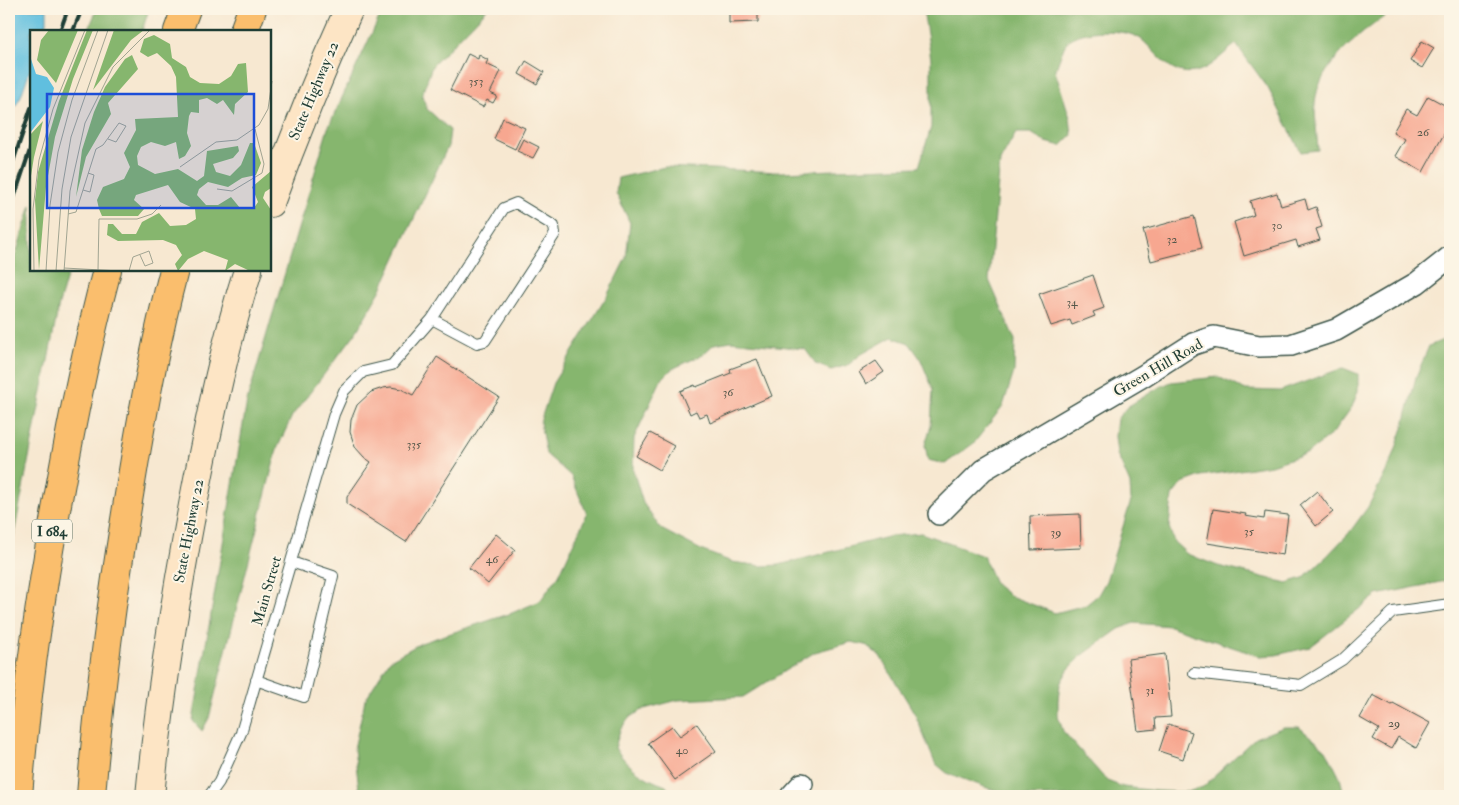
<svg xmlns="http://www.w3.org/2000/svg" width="1459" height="805" font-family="'IM FELL Double Pica',serif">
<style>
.forest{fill:#86b66e;stroke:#527a51}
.water{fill:#60bfdf;stroke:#407e8a}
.building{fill:#f7a790}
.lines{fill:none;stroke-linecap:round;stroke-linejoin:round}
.service-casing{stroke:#3f574c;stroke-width:12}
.minor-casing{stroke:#3f574c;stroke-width:24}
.secondary-casing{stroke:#3f574c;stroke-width:30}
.motorway-casing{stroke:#3f574c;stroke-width:30}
.service{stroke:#fff;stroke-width:10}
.minor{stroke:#fff;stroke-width:21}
.secondary{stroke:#fde5c5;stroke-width:28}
.motorway{stroke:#fabe6d;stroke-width:28}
.rail{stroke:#1f3d34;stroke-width:4}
.labels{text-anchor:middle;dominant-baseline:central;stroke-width:4;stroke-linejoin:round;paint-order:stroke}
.number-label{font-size:12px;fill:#55584b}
.shield{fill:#fcf5e5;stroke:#617469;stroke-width:1}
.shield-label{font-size:14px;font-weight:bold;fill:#1f3d34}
.street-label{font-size:15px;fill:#1f3d34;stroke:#fcf5e5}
.inset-road{fill:none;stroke:#a1a492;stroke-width:1}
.view{fill:#1d4ed8;fill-opacity:0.15;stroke:#1d4ed8;stroke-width:2.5}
.inset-edge{fill:none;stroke:#1f3d34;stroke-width:2.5}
</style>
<rect width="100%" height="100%" fill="#fcf5e5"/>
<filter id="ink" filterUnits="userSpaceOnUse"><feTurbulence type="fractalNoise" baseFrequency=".02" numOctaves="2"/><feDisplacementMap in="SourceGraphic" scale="10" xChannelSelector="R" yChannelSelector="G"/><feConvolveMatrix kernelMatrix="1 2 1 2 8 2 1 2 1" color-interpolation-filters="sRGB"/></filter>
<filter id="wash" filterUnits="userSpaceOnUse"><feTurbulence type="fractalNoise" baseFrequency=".0096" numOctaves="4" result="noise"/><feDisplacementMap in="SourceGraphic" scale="20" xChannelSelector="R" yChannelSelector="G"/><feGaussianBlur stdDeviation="1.12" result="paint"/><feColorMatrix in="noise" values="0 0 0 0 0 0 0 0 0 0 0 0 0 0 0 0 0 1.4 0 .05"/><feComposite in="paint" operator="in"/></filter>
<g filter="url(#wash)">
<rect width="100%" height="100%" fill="#f7e8d1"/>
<path class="forest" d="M97,9H149L142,31H88Z
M383,9H487L432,66L422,95L427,109L450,130L448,146L380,291L355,334L292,416L277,449L209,718L202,731L193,721L247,401L328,128Z
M923,9H1395C1365,30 1317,64 1315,104C1315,119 1317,135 1318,150L1301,152L1268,88L1236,44C1224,53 1210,69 1195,72C1170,77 1157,52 1141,39C1126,28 1080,28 1067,42C1063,47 1058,64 1055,71L1070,118L1072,135L1061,146L1046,142L1031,133H1016L1000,161L989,280L1015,340L1014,372L1003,406L974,443L945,464L928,460L925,445L931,426L933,389L920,358L909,343L892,337L860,355L848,365L831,370L816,364L805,349L731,341L714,344L702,355L672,369L661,380L634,438L633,470L643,503L661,529L703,551L732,562L762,566L779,565L891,536L921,533L983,556L996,585L1010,596L1055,613L1086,605L1098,595L1106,581L1131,501L1130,484L1117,454L1115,436L1117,419L1127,407L1158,388L1171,382L1218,377L1246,390L1280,391L1343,368L1358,374V391L1352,407L1333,433L1308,453L1271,465L1201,476L1182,483L1172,496L1169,527L1174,542L1187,554L1218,566L1287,583L1303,578L1327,556L1349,533L1368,507L1392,460L1404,425L1416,377L1429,346L1443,340L1450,345V580L1377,595L1310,647L1276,655L1259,656L1170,626L1134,623L1119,629L1080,657L1068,670L1060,684L1058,700V716L1063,731L1107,781L1123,787L1157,791L1187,792L1203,787L1255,738L1284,727H1299L1326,750L1340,778L1344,794L1347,796H1009L947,773L935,763L915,714L880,656L866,645L851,642L815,652L743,697L678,700L644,709L630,717L620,730L615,748C629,768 643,778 666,786L672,796H360L354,749L365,700L390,660L421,643L512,613L540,601L559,575L587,514L571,476L546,454L540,422L553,383L607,296L626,258L630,223L616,193L618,178L665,167L781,172L919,167L931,127V59Z
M31,205V270H69L59,304L9,560V277Z"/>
<path class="water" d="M9,9H47V22L44,31H31V67L21,96L9,118Z"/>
<g id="blocks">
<path class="building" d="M729,9H758V22L729,23Z
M1422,41L1434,48L1422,68L1410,61Z
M468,54L478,59L479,55L488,60L486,64L501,71L490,93L497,96L493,103L487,100L483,107L450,90Z
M526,61L544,72L537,84L519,74Z
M1428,96L1450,108V123L1423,172L1395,156L1405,139L1393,132L1406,109L1417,115Z
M503,118L525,128L515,149L494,139Z
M523,139L539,147L533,158L517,151Z
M1277,193L1281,206L1305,199L1308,210L1316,207L1322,227L1316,229L1320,240L1298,247L1296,240L1244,256L1234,222L1254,215L1250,201Z
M1194,216L1202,248L1151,261L1143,230Z
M1093,275L1104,308L1093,312L1095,316L1072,325L1070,320L1051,326L1039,294Z
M437,357L499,397L406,542L347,504V497L371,462L364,457L355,447L350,432L351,420L357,405L371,392L383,388L391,387L401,389L413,395Z
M757,359L772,396L710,423L707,414L699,417L696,411L690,414L680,391L695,385L696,387L731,373L730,369Z
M876,361L884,372L866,384L859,372Z
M650,433L674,446L660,470L636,456Z
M1317,491L1333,512L1316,526L1300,505Z
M1213,509L1246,514L1245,516L1264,519L1265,512L1288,515L1283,555L1207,543Z
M1080,514L1081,548L1031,550L1030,516Z
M496,534L515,550L488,584L469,568Z
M1165,654L1171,717L1155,718L1156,729L1138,731L1128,659Z
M1373,695L1392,705L1393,703L1430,723L1416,748L1398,737L1391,749L1373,739L1379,729L1360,718Z
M697,724L716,751L675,780L648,743L672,726L680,736Z
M1168,724L1192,732L1183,759L1159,751Z"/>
</g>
</g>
<g filter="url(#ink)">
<use href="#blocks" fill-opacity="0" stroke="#3f574c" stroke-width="1"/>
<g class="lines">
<g class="service-casing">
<path id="service" d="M1194,673L1301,685L1342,660L1393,612L1450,604
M256,680L304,697L333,576L291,562
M209,796L219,782L241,733L334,414L344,391L363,372L392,365L432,319L504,208L516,203L554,226L555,234L485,341L477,343L432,319"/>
</g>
<g class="minor-casing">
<path id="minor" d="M939,514L983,470L1143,376L1193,344L1214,337L1259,346L1291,345L1336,330L1417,283L1450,257
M791,796L802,784"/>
</g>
<g class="secondary-casing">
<path id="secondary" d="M270,203C294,137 320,73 349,9
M150,796C160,692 177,588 197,484C211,413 226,340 248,270"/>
</g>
<g class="motorway-casing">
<path id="motorway" d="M178,31L186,9
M244,31L252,9
M18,796C26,693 41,590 60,488C73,415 88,342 107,270
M91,796C99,693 113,591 130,489C142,415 155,342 174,270"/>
</g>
<use href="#service" class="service"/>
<use href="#minor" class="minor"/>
<use href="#secondary" class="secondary"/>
<use href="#motorway" class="motorway"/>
<path class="rail" d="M60,31L68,9
M73,31L82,9
M9,174L31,108
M9,213L31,147"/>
</g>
</g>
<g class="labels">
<g class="number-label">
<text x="476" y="81">353</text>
<text x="1423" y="132">26</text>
<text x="1277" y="225">30</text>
<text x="1172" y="239">32</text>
<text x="1072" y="302">34</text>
<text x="728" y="392">36</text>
<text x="414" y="444">335</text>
<text x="1249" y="531">35</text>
<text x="1056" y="532">39</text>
<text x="492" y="559">46</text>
<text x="1150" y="690">31</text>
<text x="1394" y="723">29</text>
<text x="682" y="750">40</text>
</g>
<rect class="shield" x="32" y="519.5" width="40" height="23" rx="4"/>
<g class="shield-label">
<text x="52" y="531">I 684</text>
</g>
<g class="street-label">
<text transform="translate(314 91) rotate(-67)">State Highway 22</text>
<text transform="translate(1158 368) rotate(-30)">Green Hill Road</text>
<text transform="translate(189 531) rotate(-79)">State Highway 22</text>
<text transform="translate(267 591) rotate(-74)">Main Street</text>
</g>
</g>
<g transform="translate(30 30)">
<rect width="241" height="241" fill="#f7e8d1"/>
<path d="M19,0H48L26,53L7,30L11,10ZM57,0H63L43,49L25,107L16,157L9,240L5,170L8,142L29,71ZM84,0H114L101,10L63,60ZM124,5L140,14L142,28L156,37L160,47L170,53L189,54L201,46L208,34L216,33L218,62L205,74L204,85L193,70L187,74L177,68L169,70V83L161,82L159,86L157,103L161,116L155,126L149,129L146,112L135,116L121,112L111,117L107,126L108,135L125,144L148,139L167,151L174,146L177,121L208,116L209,121L203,128L183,134L186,142L200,146L211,135L220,113H224L231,133L226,145L212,148L198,157L178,152L169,159L167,165L176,175H188L201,167L210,178H224L228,172L222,157L241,141V158L235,162L233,168L241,180V241H220L205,234L195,241L198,230L174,221L158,229L148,241L145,234L152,225L146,215L133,210L88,211L77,205L78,194H83L92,204H106L112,192L129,183L140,196L156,195L166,189L165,179L150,172L138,155L106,165L104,170L114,179L108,186H72L69,179L67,170L73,157L94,149L100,137L94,123L106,100L105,89L148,87L146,47L141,36L127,23L118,27L110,22L114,9ZM102,25L108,39L78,73L81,84L56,127L46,167L52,120L64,82L75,57L95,29ZM13,91L4,127L0,152V105Z" fill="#86b66e"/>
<path d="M0,26L6,44L17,47L24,58L20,77L0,103Z" fill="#60bfdf"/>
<path class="inset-road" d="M150,137L186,112L207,110L229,95L238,79L242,51M187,159L202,161L232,143L234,134L225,99M53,160L60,162L64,145L58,143M38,184L46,182L66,119L73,115L89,93L96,96L86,112L78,109M34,238L90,241M68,240L69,189H107L122,184L131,175M4,241L3,179L9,130L23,79L55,0M16,241L20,175L28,122L42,70L68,0M26,241L32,159L41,107L78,0M34,241L40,161L55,93L83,37L120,0M99,241L103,227L119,221L123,233L115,236L110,225"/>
<path class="view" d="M17,64H224V178H17Z"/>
<rect width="241" height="241" class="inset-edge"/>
</g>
<rect width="1459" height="805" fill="none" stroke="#fcf5e5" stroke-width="30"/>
</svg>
